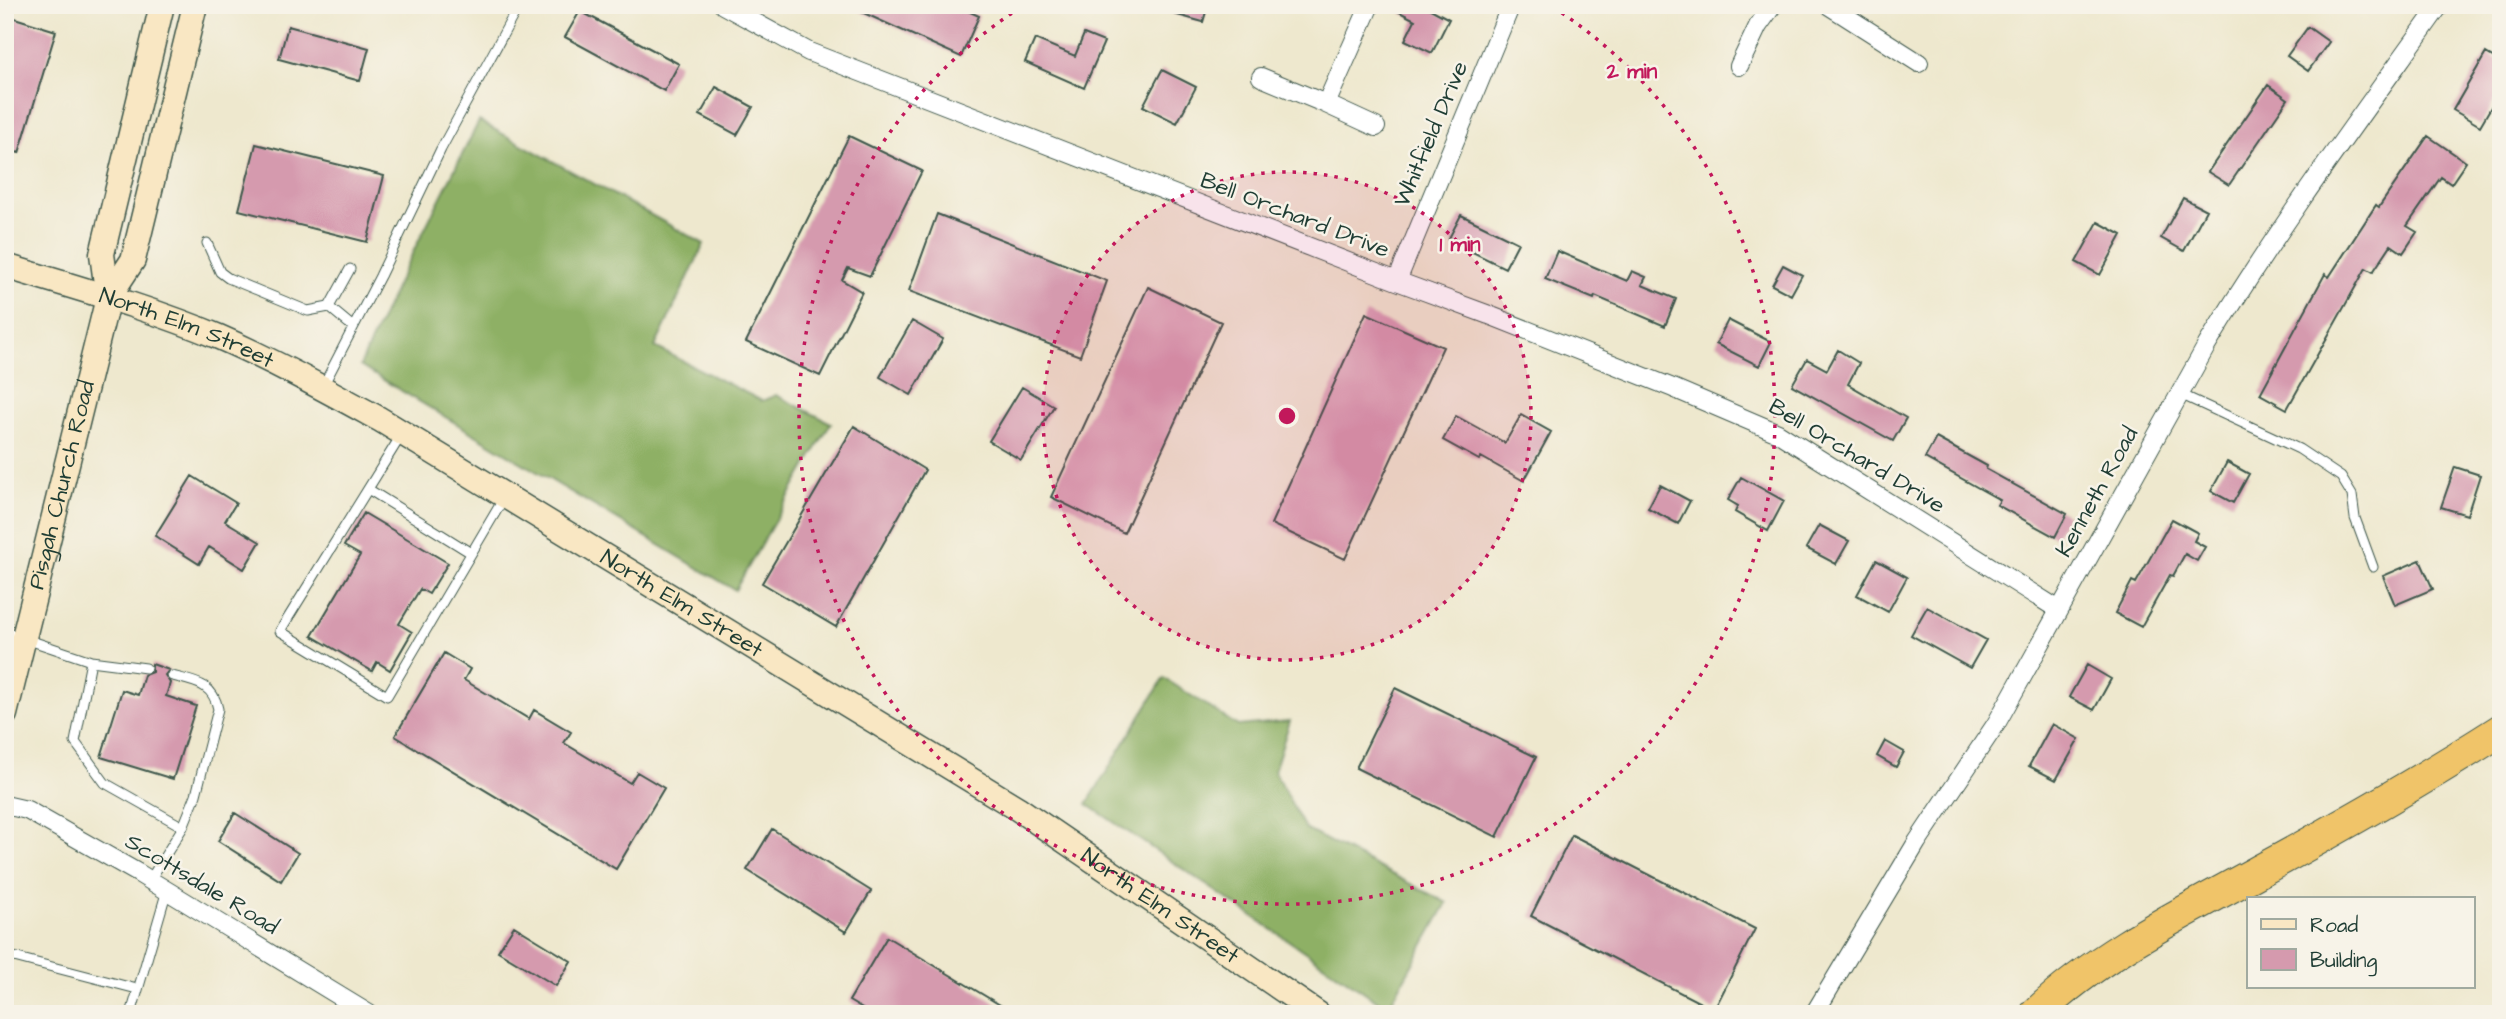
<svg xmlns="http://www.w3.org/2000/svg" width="2506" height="1019" font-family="'Architects Daughter',sans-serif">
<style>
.forest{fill:#8eb065;stroke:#56764c;stroke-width:2}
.building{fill:#d59aae}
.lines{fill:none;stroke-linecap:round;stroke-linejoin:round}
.service-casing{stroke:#3e574b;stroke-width:11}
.minor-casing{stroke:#3e574b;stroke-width:20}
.secondary-casing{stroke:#3e574b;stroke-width:27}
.motorway-casing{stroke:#3e574b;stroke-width:34}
.service{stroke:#fff;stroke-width:9}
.minor{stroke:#fff;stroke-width:18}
.secondary{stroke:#f9e7c3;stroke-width:24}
.motorway{stroke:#f0c469;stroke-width:32}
.ring{fill:none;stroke:#c2185b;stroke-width:3.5;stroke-dasharray:3.5 7}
.labels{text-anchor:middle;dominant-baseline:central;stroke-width:5;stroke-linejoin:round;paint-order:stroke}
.street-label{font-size:23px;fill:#1f3d34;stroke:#f7f3e8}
.centre{fill:#c2185b;stroke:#f7f3e8;stroke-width:3.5}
.ring-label{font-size:21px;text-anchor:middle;font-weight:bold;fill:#c2185b;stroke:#f7f3e8;stroke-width:5;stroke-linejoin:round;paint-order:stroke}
</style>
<rect width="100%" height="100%" fill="#f7f3e8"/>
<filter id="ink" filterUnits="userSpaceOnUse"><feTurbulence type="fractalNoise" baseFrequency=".0143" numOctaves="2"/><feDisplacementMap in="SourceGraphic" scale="14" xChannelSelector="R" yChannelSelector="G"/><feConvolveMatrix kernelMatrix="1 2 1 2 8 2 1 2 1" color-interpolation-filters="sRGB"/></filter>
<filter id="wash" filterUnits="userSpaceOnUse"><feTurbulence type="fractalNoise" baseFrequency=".00686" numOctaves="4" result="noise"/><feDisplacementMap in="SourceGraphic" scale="28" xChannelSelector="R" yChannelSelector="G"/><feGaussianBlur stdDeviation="1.57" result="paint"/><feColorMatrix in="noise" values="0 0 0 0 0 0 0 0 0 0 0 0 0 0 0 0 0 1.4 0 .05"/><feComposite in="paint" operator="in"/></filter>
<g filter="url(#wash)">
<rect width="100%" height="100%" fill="#eee8ce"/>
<path class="forest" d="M479,121L704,244L655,347L762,401L776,395L831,423L735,590L360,366L397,284Z
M1164,678L1238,726L1290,721L1274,771L1305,829L1447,903L1388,1008L1087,804Z"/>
<g id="blocks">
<path class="building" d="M846,5H955L979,16L961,57Z
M1160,5H1208L1203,22L1159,10Z
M1386,5H1423L1449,19L1432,53L1405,40L1415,20Z
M580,11L679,64L664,91L565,37Z
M5,15L56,31L19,153L5,149Z
M288,26L369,48L360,81L279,59Z
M2308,27L2329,42L2308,71L2287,56Z
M1084,34L1104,42L1084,88L1025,62L1035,39L1075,56Z
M2486,53L2501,62V90L2480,126L2453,110Z
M1162,70L1196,87L1177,123L1143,106Z
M2268,85L2288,99L2229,185L2208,172Z
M716,87L753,107L737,135L700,115Z
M849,136L922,171L870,276L848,268L842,280L862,292L820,376L746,342Z
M2428,136L2466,162L2451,184L2441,177L2407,226L2417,232L2403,253L2391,245L2373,272L2366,268L2287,409L2260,394L2325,274L2329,277L2376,205L2379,207Z
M256,144L384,176L367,242L239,210Z
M2183,198L2206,210L2184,251L2161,238Z
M937,214L1107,281L1080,356L909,291Z
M1461,215L1518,243L1505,268L1448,240Z
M2098,222L2122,235L2100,275L2076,262Z
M1557,251L1627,281L1632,271L1646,277L1642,285L1676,299L1665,326L1595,296L1594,299L1545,279Z
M1783,265L1802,275L1791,295L1772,285Z
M1148,287L1221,322L1124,533L1051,497Z
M1366,313L1443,347L1345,559L1271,524Z
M1728,320L1771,342L1759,366L1716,344Z
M912,321L943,339L911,395L880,377Z
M1838,350L1859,363L1848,384L1906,418L1893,441L1792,385L1807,359L1827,370Z
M1022,387L1054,406L1021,460L989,441Z
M1521,415L1551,432L1524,481L1481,457L1479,460L1443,440L1456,416L1505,443Z
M854,426L925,470L836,627L762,583Z
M1936,438L1987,466L1986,469L2067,514L2055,537L1997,505L2000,500L1925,458Z
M2227,462L2249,474L2233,503L2211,491Z
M2455,467L2480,475L2467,515L2441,507Z
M192,476L236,503L225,521L260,542L244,569L209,547L199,564L155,536Z
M1741,477L1784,501L1768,531L1735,512L1738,506L1728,500Z
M1660,485L1690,501L1678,524L1648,508Z
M364,513L448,563L429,594L420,589L399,624L412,632L390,670L377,662L372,671L312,636L360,555L344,546Z
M2172,519L2198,533L2194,541L2205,547L2197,561L2185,554L2173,576L2170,575L2141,627L2115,613L2132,581L2136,583Z
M1819,525L1849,541L1836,564L1806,548Z
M1876,560L1907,577L1888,612L1857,595Z
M2420,560L2433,589L2395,605L2383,576Z
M1927,607L1986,640L1970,668L1911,635Z
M444,653L470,669L464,680L529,719L534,710L571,732L564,743L630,783L637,772L664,788L616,869L395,736Z
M152,664L169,670L165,675L170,683L166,696L196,706L173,779L101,757L122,690L138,695L144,675L152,672Z
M2087,665L2111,679L2094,710L2069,697Z
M1395,688L1536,757L1497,837L1356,768Z
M2052,724L2079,739L2056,780L2029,766Z
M1885,741L1904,752L1896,767L1877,756Z
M235,813L298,853L281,881L218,841Z
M772,829L871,891L846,932L747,870Z
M1572,835L1755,929L1714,1010L1531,916Z
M514,926L571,961L556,986L498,951Z
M887,937L1015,1014H871L849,1001Z"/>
</g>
</g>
<g filter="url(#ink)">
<use href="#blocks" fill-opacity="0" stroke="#3e574b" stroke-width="2"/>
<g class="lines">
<g class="service-casing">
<path id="service" d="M207,243L220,272L228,278L308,311L329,307L350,269
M329,307L353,327
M323,386L380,276L441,149L519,5
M2180,394L2299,449L2341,477L2352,495L2355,518L2373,567
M402,434L280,631L387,696L504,498
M368,489L471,553
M5,632L91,661L75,742L105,783L183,827L150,880
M91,661L146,668
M172,676C195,682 213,683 218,709L196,795L183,827
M5,967L10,956L137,989
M131,1014L167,890"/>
</g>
<g class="minor-casing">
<path id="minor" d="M723,5L809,52L1397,281L1489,315L1673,388L1778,433L2059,610
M1828,5L1919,63
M1739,66L1758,26L1773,5
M1261,77L1326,104L1370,5
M1326,104L1376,127
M1397,281L1511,5
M5,805L27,810L138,873L369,1014
M1814,1014L1917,842L1996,724L2207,345C2278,227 2360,117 2440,5"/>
</g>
<g class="secondary-casing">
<g id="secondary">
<path id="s1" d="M5,266C77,288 150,308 219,337C274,361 328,391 381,420L1017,808L1318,1014"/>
<path d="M108,298L102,254L162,5"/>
<path id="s2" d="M5,714L108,298L133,260L195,5"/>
</g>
</g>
<g class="motorway-casing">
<path id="motorway" d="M2036,1014C2101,952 2185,912 2263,869C2344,825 2423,780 2501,730"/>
</g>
<use href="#service" class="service"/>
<use href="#minor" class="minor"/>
<use href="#secondary" class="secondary"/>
<use href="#motorway" class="motorway"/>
</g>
</g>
<circle cx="1287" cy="416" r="244" fill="#c2185b" fill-opacity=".12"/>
<g class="ring">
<circle cx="1287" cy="416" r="244"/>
<path d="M1553 7A488 488 0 1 1 1021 7"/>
</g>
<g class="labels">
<g class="street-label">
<text transform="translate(1431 134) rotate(-67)">Whitfield Drive</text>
<text transform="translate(1295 215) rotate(21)">Bell Orchard Drive</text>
<text stroke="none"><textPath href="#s1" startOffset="192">North Elm Street</textPath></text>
<text transform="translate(1857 456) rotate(31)">Bell Orchard Drive</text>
<text stroke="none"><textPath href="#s2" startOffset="236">Pisgah Church Road</textPath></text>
<text transform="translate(2097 492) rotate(-61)">Kenneth Road</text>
<text stroke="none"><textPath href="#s1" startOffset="760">North Elm Street</textPath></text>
<text transform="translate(202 884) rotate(31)">Scottsdale Road</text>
<text stroke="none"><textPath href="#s1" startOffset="1326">North Elm Street</textPath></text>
</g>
</g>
<circle cx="1287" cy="416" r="10" class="centre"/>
<g class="ring-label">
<text x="1632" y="78">2 min</text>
<text x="1460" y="251">1 min</text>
</g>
<rect width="2506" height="1019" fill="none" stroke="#f7f3e8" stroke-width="28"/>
<rect x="2247" y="897" width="228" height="91" fill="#f7f3e8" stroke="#a1aaa0" stroke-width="2"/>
<rect x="2261" y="919" width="35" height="10" fill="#f9e7c3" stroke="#a1aaa0" stroke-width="2"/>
<text x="2310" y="932" font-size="21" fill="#1f3d34">Road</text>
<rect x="2261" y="949" width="35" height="21" fill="#d59aae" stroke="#a1aaa0" stroke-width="2"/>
<text x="2310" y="967" font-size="21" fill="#1f3d34">Building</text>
</svg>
